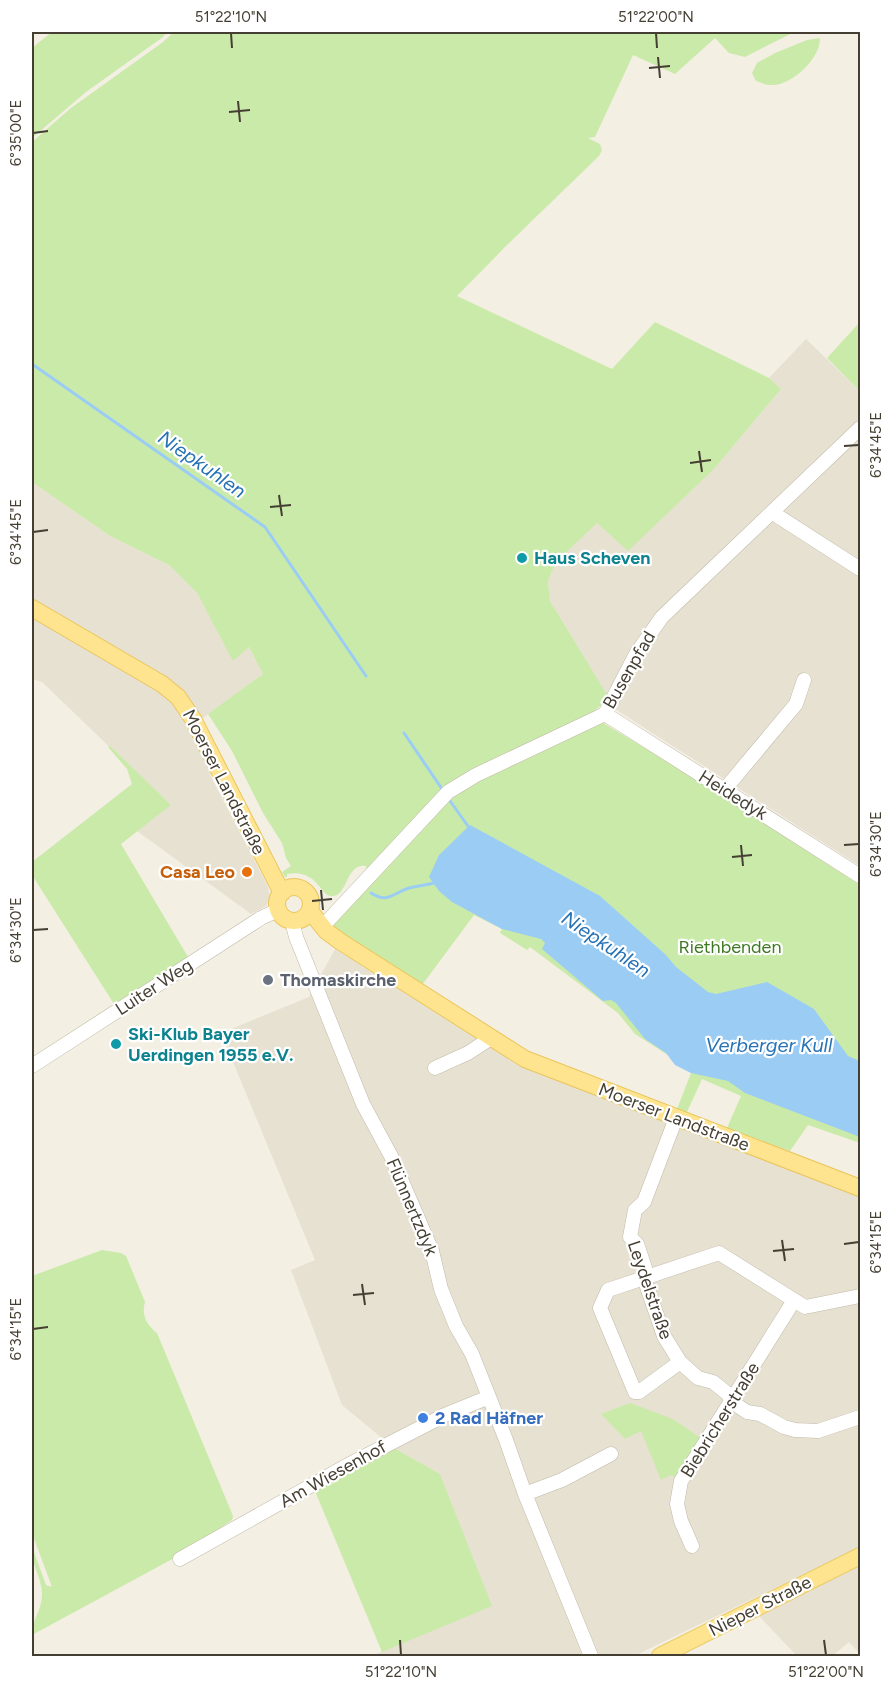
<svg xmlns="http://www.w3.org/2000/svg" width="892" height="1688" font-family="Figtree,sans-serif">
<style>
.residential{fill:#e7e1d1}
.green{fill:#caeaa9}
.water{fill:#9bccf4}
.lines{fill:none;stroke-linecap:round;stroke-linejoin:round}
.stream{stroke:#9bccf4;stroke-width:3}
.minor-casing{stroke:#c1baa8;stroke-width:15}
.major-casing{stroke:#eac55a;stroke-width:18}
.minor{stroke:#fff;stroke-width:14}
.major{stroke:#ffe490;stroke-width:16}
.ticks{fill:none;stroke:#453f33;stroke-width:2}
.culture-dot{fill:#0f9aa8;stroke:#fff;stroke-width:2}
.food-dot{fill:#e8710a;stroke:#fff;stroke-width:2}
.worship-dot{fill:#6b7280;stroke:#fff;stroke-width:2}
.shop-dot{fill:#3f7fe0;stroke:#fff;stroke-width:2}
.labels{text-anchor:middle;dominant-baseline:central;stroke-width:4.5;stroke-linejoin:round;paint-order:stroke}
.culture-label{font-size:18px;font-weight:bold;fill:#0d838f;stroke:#fff;text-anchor:start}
.street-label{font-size:18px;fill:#453f33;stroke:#fff}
.food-label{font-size:18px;font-weight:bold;fill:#c56008;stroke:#fff;text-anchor:end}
.park-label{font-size:18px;fill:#407924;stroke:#fff}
.worship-label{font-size:18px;font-weight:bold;fill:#5b616d;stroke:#fff;text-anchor:start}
.shop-label{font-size:18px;font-weight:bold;fill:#366cbe;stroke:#fff;text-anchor:start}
.water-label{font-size:20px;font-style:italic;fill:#2773b6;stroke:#fff}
.neatline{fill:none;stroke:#453f33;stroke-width:2}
.ticks-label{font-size:15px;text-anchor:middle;fill:#453f33}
</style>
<rect width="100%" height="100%" fill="#f3efe3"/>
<path class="residential" d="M806,339L860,391V866L615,709L550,601L548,581L556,562L597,522L628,550L714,469L781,389L769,378Z
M32,482L110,536L169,565L197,593L233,660L249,647L263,674L199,721L32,600Z
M32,617L159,690L173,701L188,725L212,773L210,775L268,887L270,899L266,906L251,914L137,831L170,805L42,682L32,679Z
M335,949L516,1064L860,1197V1547L634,1656H372L491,1605L440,1474L394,1448L342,1405L291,1270L315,1260L221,1033L309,997Z
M860,1565V1654L849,1642L832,1656H797L759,1616Z"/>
<path class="green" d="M52,32H167L163,37L86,92L32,138V48Z
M174,32H794L745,57L729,53L715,38L675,74L633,55L595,137L588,138L600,144L602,150L599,156L506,246L457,296L612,369L655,322L769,378L781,389L714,469L628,551L597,523L556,562L548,581L550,601L609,698L590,715L681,770L860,885V1143L808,1125L790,1151L727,1128L741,1096L702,1079L687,1112L677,1109L691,1073H696L635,1034L618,1013L530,947L527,950L500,933L502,929L474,915L422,985L329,924L367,871L366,866C345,863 348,898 331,896C319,895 318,869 287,874V877H285L282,872L291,866L286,858L282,843L263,813L232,751L208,714L263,674L249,647L233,661L197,593L169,565L110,536L32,482V142L71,108L163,42Z
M820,38C821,58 791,87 770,85C765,85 760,82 756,81L752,73L757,63L775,53L807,40Z
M860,322V391L827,358Z
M110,746L171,805L121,844L188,957L32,1060V1057L114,1004L32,875V862L132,784L127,769L108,747Z
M102,1250L121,1253L126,1256L145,1302C141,1315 147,1325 157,1333L233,1516L232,1520L176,1557L32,1635C32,1619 42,1611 42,1594C42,1579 32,1566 32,1551L34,1552L46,1585L52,1587L32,1533V1276Z
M630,1403L673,1419L702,1439L677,1478L671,1475L661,1480L641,1431L625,1439L601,1414Z
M394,1448L440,1474L492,1606L382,1652L315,1491Z"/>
<path class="water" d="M470,825L600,896L666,955L676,967L708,992L716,994L767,982L814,1009L848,1056L860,1061V1137L745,1093L728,1081L691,1073L675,1065L666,1053L645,1039L616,1003L611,1000L603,1001L542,949L545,943L541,939L502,929L452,902L439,891L429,877L439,855Z"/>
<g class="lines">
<path class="stream" d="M32,364L265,527L366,676
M404,733L444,792
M448,798L470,829
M371,893C388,904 393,893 409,888C417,886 426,885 434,883"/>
<g class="minor-casing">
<path id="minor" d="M773,513L860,569
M605,714L860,876
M725,789L796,704L804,680
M292,921L296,937L363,1104L391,1156L432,1251L441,1289L456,1326L472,1354L506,1440L525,1494L591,1656
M323,926L448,792L476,775L605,714L636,654L662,617L860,428
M32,1066L261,918L278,910
M435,1068L468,1053L491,1038
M676,1118L644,1202L635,1210L630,1237L637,1244L645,1268L644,1278L664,1336L680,1362L698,1378L713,1382L728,1394L732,1402L747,1412L760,1414L784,1427L795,1430L818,1431L860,1417
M680,1362L639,1392H635L600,1308L608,1290L719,1253L805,1307L860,1296
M525,1494L562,1480L611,1454
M692,1546L681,1521L677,1504L681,1481L793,1302
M180,1559L346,1466L445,1415L489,1397"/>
</g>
<g class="major-casing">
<path id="major" d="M32,608L162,684L178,697L193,719L282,893
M277 904a17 17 0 1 1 34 0a17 17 0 1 1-34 0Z
M310,911L326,931L341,942L525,1059L860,1188
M660,1656L860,1556"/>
</g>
<use href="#minor" class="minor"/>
<use href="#major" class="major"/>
</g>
<path class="ticks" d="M231,33L232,48M656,33L657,48M658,57L660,78M649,68L670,66M238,101L240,122M229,112L250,110M33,133L48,131M844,446L859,445M699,451L702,472M690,463L711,460M279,495L282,516M270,507L291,505M33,532L48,530M741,845L743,866M844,845L859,844M732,857L752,855M321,890L323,910M312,901L332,899M33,930L48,929M782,1240L785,1261M844,1244L859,1242M773,1251L794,1249M362,1284L365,1305M353,1295L374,1293M33,1329L48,1327M400,1640L401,1655M824,1640L826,1655"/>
<g class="culture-dot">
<circle cx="522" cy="558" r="6"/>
<circle cx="116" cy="1044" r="6"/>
</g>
<circle class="food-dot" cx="247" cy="872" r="6"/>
<circle class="worship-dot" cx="268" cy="980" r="6"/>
<circle class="shop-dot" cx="423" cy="1418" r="6"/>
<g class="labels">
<g class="culture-label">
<text x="534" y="558">Haus Scheven</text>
<text x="128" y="1034">Ski-Klub Bayer<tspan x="128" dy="21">Uerdingen 1955 e.V.</tspan></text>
</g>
<g class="street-label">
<text transform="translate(629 670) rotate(-60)">Busenpfad</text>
<text transform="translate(224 782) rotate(63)">Moerser Landstraße</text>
<text transform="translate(733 795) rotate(32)">Heidedyk</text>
<text transform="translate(154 987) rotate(-33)">Luiter Weg</text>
<text transform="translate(674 1117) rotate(21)">Moerser Landstraße</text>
<text transform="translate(412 1207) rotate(67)">Flünnertzdyk</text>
<text transform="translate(650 1290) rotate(71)">Leydelstraße</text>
<text transform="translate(720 1420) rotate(-58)">Biebricherstraße</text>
<text transform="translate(333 1474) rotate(-29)">Am Wiesenhof</text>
<text transform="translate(760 1606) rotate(-27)">Nieper Straße</text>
</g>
<g class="food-label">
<text x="235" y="872">Casa Leo</text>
</g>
<g class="park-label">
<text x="730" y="947">Riethbenden</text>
</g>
<g class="worship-label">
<text x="280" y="980">Thomaskirche</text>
</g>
<g class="shop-label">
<text x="435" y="1418">2 Rad Häfner</text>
</g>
<g class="water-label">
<text transform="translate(202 464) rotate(35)">Niepkuhlen</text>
<text transform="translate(606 944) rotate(34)">Niepkuhlen</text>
<text x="769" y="1045">Verberger Kull</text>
</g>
</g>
<rect width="892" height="1688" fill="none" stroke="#ffffff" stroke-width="66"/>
<rect x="33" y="33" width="826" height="1622" class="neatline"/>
<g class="ticks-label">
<text x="231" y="22">51°22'10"N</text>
<text x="656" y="22">51°22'00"N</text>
<text transform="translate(16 133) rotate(-90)" y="5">6°35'00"E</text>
<text transform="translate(876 445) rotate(-90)" y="5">6°34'45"E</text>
<text transform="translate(16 532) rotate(-90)" y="5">6°34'45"E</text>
<text transform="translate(876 844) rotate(-90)" y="5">6°34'30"E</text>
<text transform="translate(16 930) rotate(-90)" y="5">6°34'30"E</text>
<text transform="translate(876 1242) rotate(-90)" y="5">6°34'15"E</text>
<text transform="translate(16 1329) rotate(-90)" y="5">6°34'15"E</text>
<text x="401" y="1677">51°22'10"N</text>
<text x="826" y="1677">51°22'00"N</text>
</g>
</svg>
